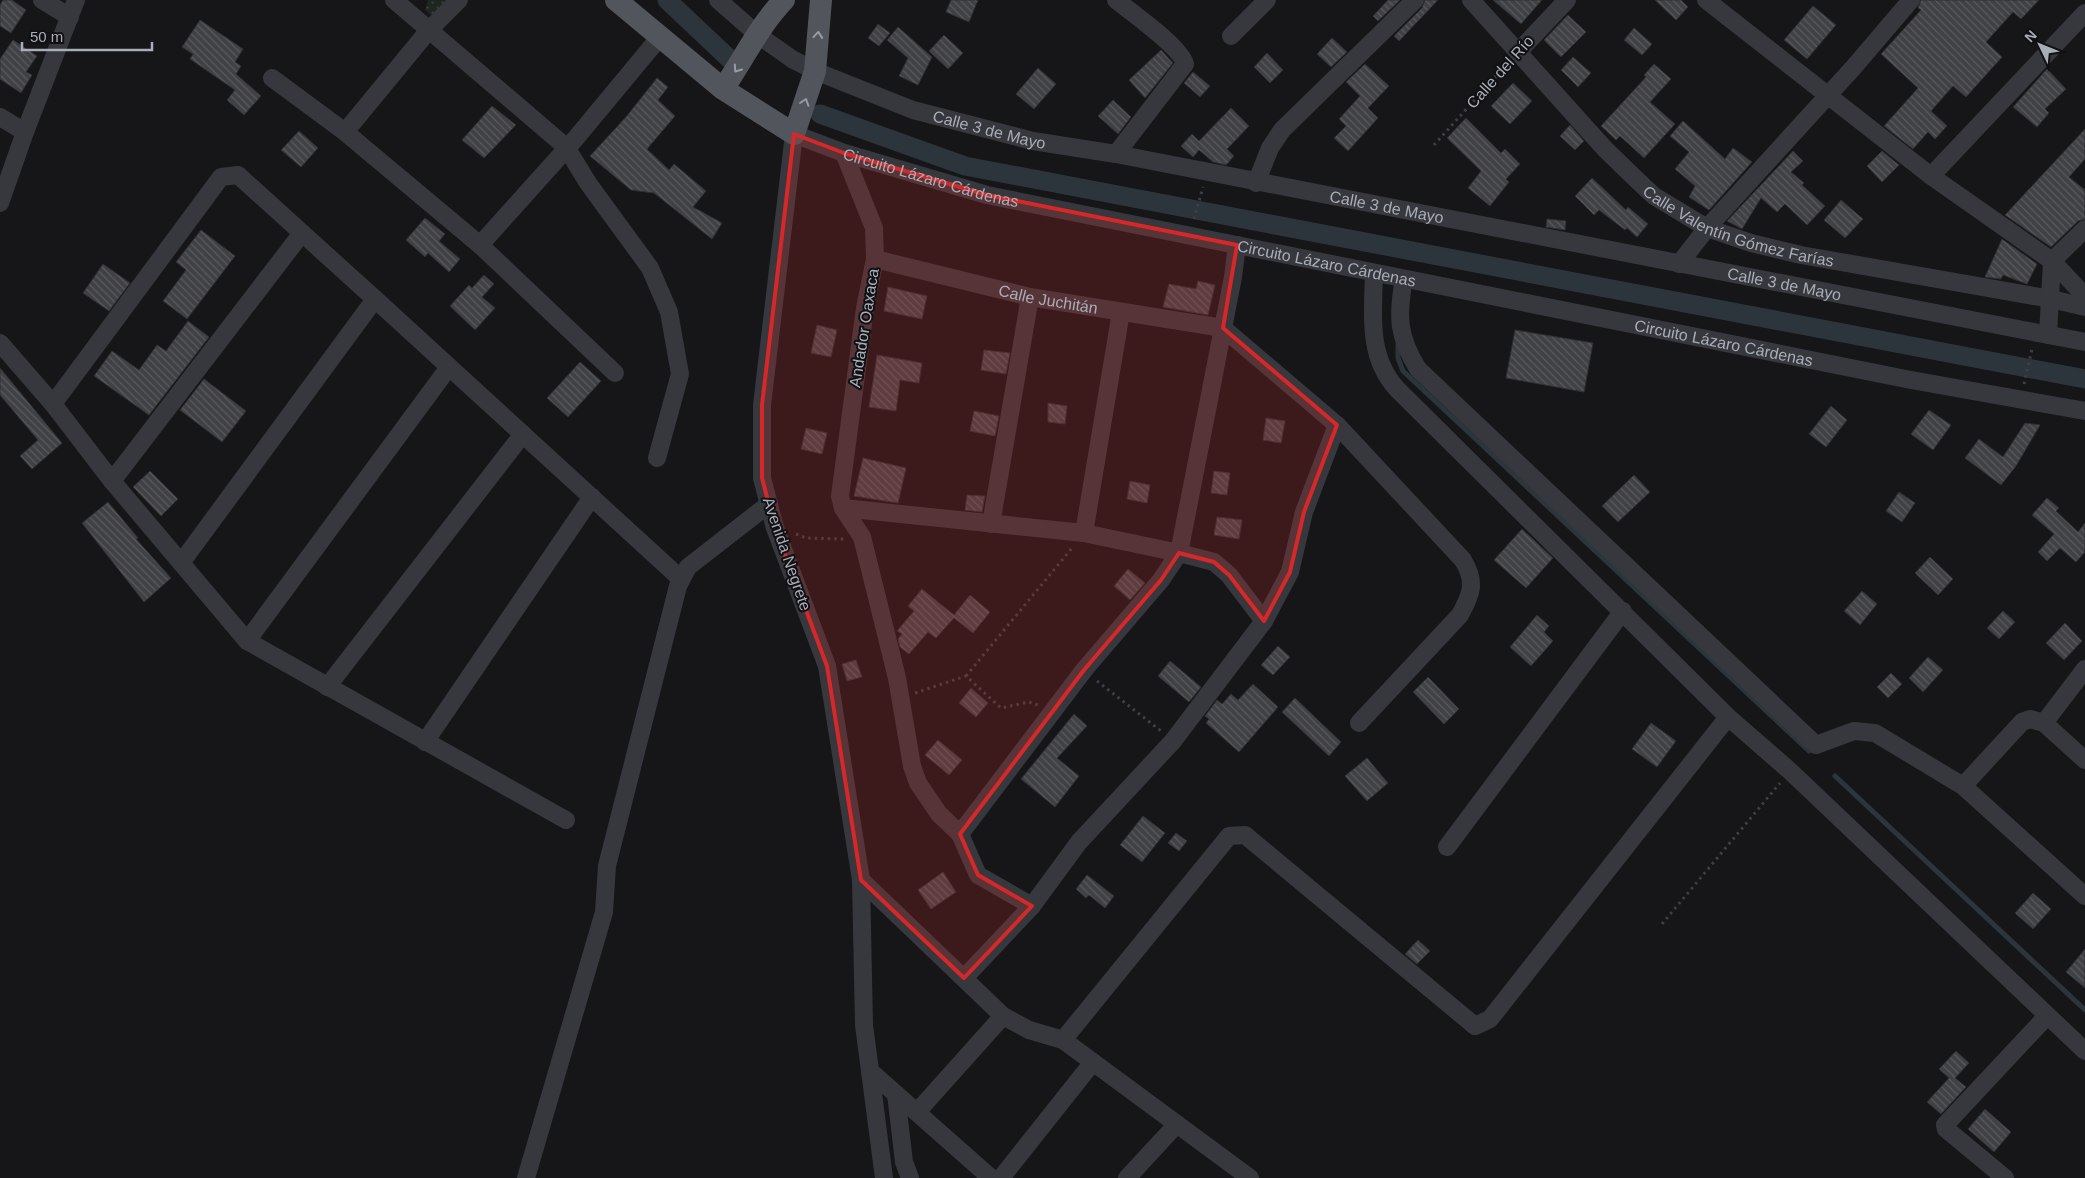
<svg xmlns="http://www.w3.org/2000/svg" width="2085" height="1178" font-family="Arial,sans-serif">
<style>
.park{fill:url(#park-dots)}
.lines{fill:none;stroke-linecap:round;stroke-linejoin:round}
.stream{stroke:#2c353c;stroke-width:5}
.canal{stroke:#2c353c;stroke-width:19}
.building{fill:url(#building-back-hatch);stroke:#303034}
.path{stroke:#3d3f44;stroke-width:3;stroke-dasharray:2.5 4;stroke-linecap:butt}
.minor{stroke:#37383d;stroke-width:18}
.major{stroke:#53555c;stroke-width:22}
.oneway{stroke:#979ba6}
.marked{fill:#d62828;fill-opacity:0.2;stroke:#d62828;stroke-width:4;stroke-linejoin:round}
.labels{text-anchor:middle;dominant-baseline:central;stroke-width:4;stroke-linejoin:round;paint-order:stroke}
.street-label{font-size:16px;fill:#a8adb8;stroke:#111113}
</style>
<defs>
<pattern id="park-dots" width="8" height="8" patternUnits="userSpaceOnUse" patternTransform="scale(1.25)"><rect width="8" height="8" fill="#1e261f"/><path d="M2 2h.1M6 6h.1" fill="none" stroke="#3c433d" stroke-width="1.8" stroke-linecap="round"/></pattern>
<pattern id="building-back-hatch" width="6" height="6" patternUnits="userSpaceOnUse" patternTransform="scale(1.25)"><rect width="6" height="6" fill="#404145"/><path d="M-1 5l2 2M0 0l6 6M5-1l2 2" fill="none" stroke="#595a5e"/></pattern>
</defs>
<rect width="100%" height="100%" fill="#161618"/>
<path class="park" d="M428,0H450L435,18L425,10Z"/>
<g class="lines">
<path class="stream" d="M1398,344V358L1403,371L1809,751
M1835,776L2085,1010"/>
<path class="canal" d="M667,0L738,67
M820,114L965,166L2085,379"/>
</g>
<path class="building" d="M3,0H12L26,10L11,33L0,26V5Z
M951,0H978L969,22L946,12Z
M1388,0H1400L1378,21L1373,16Z
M1425,0H1438L1399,41L1394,36L1422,8Z
M1493,0H1542L1521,24Z
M1655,0H1681L1688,7L1676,20Z
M1921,0H2039L2021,19L2013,12L1986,42L2002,57L1966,97L1953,86L1931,111L1947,126L1935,139L1928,132L1913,149L1884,126L1918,88L1881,54L1921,10L1918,8Z
M1813,6L1836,25L1807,59L1784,40Z
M1568,15L1586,32L1561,57L1544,40Z
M200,20L243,49L235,62L241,66L236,74L261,96L244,115L227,100L235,90L190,59L193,54L182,47Z
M878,24L890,33L879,46L868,38Z
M898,27L932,57L918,85L899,76L908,58L887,40Z
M1634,28L1652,44L1642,55L1624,40Z
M944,35L963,53L948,69L929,51Z
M1332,38L1347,52L1331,67L1317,54Z
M13,40L37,56L26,72L32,75L21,93L0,79V59Z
M1161,50L1173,63L1145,98L1129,80Z
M1267,53L1283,70L1270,83L1254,67Z
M1573,57L1591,73L1578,87L1561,70Z
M1365,64L1389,86L1368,108L1378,118L1348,151L1334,138L1346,126L1339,119L1360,96L1346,82Z
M1654,64L1671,79L1650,102L1675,124L1644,158L1620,136L1616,140L1601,126L1646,77L1644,75Z
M1038,68L1056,84L1034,109L1016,94Z
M2047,69L2066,89L2045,109L2049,113L2037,127L2013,107Z
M1193,72L1210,86L1200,97L1184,83Z
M657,78L668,87L658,100L675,116L647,149L669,170L674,164L706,191L693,207L722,223L712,239L654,193L631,190L590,156L626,117Z
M1513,83L1532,101L1510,124L1491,106Z
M1113,100L1131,117L1118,134L1098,116Z
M492,106L516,125L484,158L462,140Z
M1231,108L1249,126L1227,149L1234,156L1226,165L1213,162L1199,150L1193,157L1181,146L1192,134L1199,141Z
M1466,118L1501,153L1505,149L1520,164L1506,179L1509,182L1490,206L1468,188L1481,171L1447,138Z
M1683,121L1725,159L1733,148L1752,162L1709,210L1689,197L1695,186L1675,169L1689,152L1670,136Z
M1570,125L1584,141L1575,150L1560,136Z
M2085,129V159L2069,177L2085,190V219L2078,221L2051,247L2005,215Z
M299,131L318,148L301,167L281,150Z
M1793,151L1803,161L1791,172L1804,183L1802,185L1825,206L1807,225L1785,204L1777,212L1761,198L1742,229L1727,221Z
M1882,151L1899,165L1882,182L1867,166Z
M1592,178L1626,210L1628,207L1648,224L1637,237L1627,228L1625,230L1599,210L1594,215L1575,196Z
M1841,200L1863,219L1845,238L1824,220Z
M425,218L445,234L439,241L460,259L449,272L428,253L425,257L406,240Z
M1547,219L1566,221L1565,230L1546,227Z
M201,230L235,256L187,319L163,301L186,270L176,262Z
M2002,239L2037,264L2027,284L2003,275L2001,279L1985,277Z
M103,264L130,283L109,311L83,293Z
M484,275L494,284L482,297L495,308L475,330L450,306L469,285L472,288Z
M1198,281L1215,285L1208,315L1163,307L1169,284L1196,289Z
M888,287L927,296L922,319L884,311Z
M188,321L209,337L149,415L94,376L112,351L139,370L157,345L166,351Z
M817,325L837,330L831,357L811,353Z
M1515,330L1593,343L1584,392L1506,378Z
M984,350L1010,353L1006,374L981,370Z
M877,355L922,363L919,383L900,380L896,411L869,407Z
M580,362L601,381L568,417L547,398Z
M0,368L62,443L32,469L20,456L38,440L0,395Z
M204,379L246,411L222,442L180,410Z
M1048,403L1067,406L1065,424L1048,422Z
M1831,406L1847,420L1826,447L1809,434Z
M1929,410L1951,425L1933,450L1911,434Z
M974,411L999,416L995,436L970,431Z
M1266,418L1285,421L1281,443L1263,440Z
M2025,423L2040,425L2016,466L2001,485L1965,458L1979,439L2003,457Z
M806,428L827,433L822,454L801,449Z
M863,458L906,468L898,503L854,496Z
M150,471L178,499L161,516L133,487Z
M1214,471L1230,473L1227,495L1211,493Z
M1634,475L1650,492L1618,522L1602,506Z
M1130,481L1150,485L1147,503L1127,499Z
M1899,492L1915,503L1902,522L1886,511Z
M967,495L985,496L982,512L965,510Z
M2047,498L2059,508L2056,511L2078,532L2085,523V552L2076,562L2060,548L2047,561L2038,552L2054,534L2032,515Z
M108,502L138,538L136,539L171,578L144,602L82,523Z
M1217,517L1242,520L1239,539L1214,535Z
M1522,529L1553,558L1526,588L1494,560Z
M1930,557L1953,579L1938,595L1915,573Z
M1128,569L1145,583L1130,600L1114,586Z
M922,589L954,615L970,595L990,612L973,633L954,618L936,638L928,632L909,654L900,647L898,639L902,634L897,631L914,611L908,606Z
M1862,591L1877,604L1860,625L1844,611Z
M2003,611L2015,622L1999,639L1987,628Z
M1537,615L1549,626L1544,632L1553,641L1531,666L1510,647Z
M2065,623L2082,641L2064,660L2046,643Z
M1278,646L1290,657L1273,675L1261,665Z
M1928,657L1943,670L1923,692L1909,678Z
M856,660L862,677L847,681L842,664Z
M1170,661L1201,687L1189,702L1158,676Z
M1891,673L1902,684L1888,698L1877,687Z
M1428,677L1459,709L1444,724L1413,692Z
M1253,684L1278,707L1239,752L1206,723L1209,719L1205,716L1217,700L1222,704L1231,694L1238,700Z
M971,688L988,703L976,717L959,703Z
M1295,698L1341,742L1329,756L1282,712Z
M1074,714L1087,726L1057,758L1079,776L1055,807L1021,779Z
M1651,723L1676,741L1657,767L1632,749Z
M938,740L962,760L949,775L925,755Z
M1367,758L1388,783L1367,801L1345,776Z
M1143,816L1165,833L1142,862L1120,845Z
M1176,833L1187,841L1179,851L1168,843Z
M943,872L956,892L931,909L918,890Z
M1087,875L1114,896L1105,908L1089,895L1086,898L1076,889Z
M2033,893L2051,909L2033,929L2015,913Z
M1418,940L1430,951L1417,964L1405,954Z
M2085,949V988L2066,972Z
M1956,1051L1969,1063L1955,1078L1966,1087L1941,1114L1927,1102L1949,1078L1939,1069Z
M1985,1109L2011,1132L1994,1152L1968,1129Z"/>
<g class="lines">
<path class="path" d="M1434,145L1507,64
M1194,219L1203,187
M2024,384L2032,349
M796,534L806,538L844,539
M966,676L1072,548
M1097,681L1161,731
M915,693L966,676L1001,708L1029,702L1038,705
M1662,924L1780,783"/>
<g class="minor">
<path d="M42,0L70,17"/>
<path d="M394,0L566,147L588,183L650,268L669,312L680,374L657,458"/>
<path id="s1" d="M718,0L758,35L792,59L815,71L913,110L1033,141L1116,154L2085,342"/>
<path d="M1116,0C1132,13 1181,47 1185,64L1116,154"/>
<path id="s2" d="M1471,0L1605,149L1637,180L1654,196L1707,228L1751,243L1801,255L2051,299L2085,307"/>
<path d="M1706,0L1931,176L2052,261L2085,296"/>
<path d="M1231,36L1267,0"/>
<path d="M1518,52L1567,0"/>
<path d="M272,78L345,132L480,245L615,373"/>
<path d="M0,117L25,132"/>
<path d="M345,132L429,30L459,0"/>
<path d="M844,153L874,228L875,259L865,308L840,496L843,508L862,537L897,678L912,766L918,783L939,814L960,834L978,875L1032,906"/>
<path d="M1931,176L2085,13"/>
<path d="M1256,183L1270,148L1282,130L1415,0"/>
<path d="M0,203L25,132L76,0"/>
<path d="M480,245L576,138L659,38"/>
<path id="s3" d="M875,259L1030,297L1223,328L1337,425L1463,560C1476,582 1472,593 1460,615L1359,723"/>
<path d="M1679,264L1707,228L1853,68L1911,0"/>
<path d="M1374,273C1373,314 1367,356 1397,389L1728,717L1790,771L2085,1051"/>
<path d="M1404,279C1397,316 1398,337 1418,369L1816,745L1854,731L1875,733L1963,786L2085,896"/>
<path d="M375,299L681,579"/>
<path d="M2048,335L2052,261L2085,229"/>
<path d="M0,343L53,404L112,481L247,641L566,820"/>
<path d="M53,404L221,177L238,175L375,299L181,563"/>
<path d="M112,481L302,233"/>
<path d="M843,508L1084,533L1179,553L1214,562L1229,575L1264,621"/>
<path d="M991,524L1030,297"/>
<path d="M1084,533L1121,312"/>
<path d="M247,641L449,367"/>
<path d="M327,687L523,434"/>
<path d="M2044,723L2085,760"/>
<path d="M425,742L592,497"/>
<path d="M1963,786L2022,722L2030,719L2044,723L2085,669"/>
<path d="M960,834L1084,670L1161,580L1179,553L1233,277L1237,245"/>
<path d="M1447,847L1623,611"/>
<path d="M861,880L1003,1016L1029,1030L1063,1040L1250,1178"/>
<path d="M964,978L1032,906L1079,842L1173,741L1264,621L1290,572L1304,512L1337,425"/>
<path d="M1063,1040L1229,836L1245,835L1475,1026L1490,1019L1728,717"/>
<path d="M870,1071L991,1178"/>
<path d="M896,1094L904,1162L910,1178"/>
<path d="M917,1112L1003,1016"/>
<path d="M526,1178L604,912L607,866L678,586L688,567L769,504"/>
<path id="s4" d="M884,1178L864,1025L861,880L827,666L775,528L762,478V405L794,134L844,153L987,195L1911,380L2085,411"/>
<path d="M1001,1178L1093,1062"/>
<path d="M1127,1178L1177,1124"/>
<path d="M2005,1178L1946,1129L1945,1125L2047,1016"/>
</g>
<path class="major" d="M616,0L723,89L794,134L815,71L821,0
M723,89C743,60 759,26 784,0"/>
</g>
<defs><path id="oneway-chevron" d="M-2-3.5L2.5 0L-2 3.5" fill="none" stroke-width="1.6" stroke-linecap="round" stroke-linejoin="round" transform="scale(1.25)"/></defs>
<g class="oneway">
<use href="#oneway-chevron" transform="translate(818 35) rotate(-85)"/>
<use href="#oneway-chevron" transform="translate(737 69) rotate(125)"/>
<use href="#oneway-chevron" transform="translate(805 102) rotate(-72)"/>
</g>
<path class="marked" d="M794,134L844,153L987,195L1237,245L1223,328L1337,425L1304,512L1290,572L1264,621L1229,575L1214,562L1179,553L1161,580L1084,670L960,834L978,875L1032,906L964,978L861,880L827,666L775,528L762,478V405Z"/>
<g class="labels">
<g class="street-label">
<text transform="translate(1500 72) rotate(-48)">Calle del Río</text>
<text stroke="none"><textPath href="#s1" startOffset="305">Calle 3 de Mayo</textPath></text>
<text stroke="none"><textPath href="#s4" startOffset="1205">Circuito Lázaro Cárdenas</textPath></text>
<text stroke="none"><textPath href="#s1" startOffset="710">Calle 3 de Mayo</textPath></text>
<text stroke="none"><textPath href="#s2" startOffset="359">Calle Valentín Gómez Farías</textPath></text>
<text stroke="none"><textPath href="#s4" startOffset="1610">Circuito Lázaro Cárdenas</textPath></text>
<text stroke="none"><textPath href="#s1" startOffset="1115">Calle 3 de Mayo</textPath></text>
<text stroke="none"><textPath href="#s3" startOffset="178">Calle Juchitán</textPath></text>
<text transform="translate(864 328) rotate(-81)">Andador Oaxaca</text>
<text stroke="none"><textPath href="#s4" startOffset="2015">Circuito Lázaro Cárdenas</textPath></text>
<text transform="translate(787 554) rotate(71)">Avenida Negrete</text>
</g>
</g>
<g transform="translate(2040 45) rotate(313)" stroke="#111113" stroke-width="4" paint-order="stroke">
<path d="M0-4L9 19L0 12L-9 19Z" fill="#a8adb8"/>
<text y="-8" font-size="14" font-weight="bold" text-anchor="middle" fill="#a8adb8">N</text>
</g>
<path d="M22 42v8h130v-8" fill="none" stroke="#a8adb8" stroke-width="2.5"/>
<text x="30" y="42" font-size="15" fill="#a8adb8" stroke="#111113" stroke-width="4" paint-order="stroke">50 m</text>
</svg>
